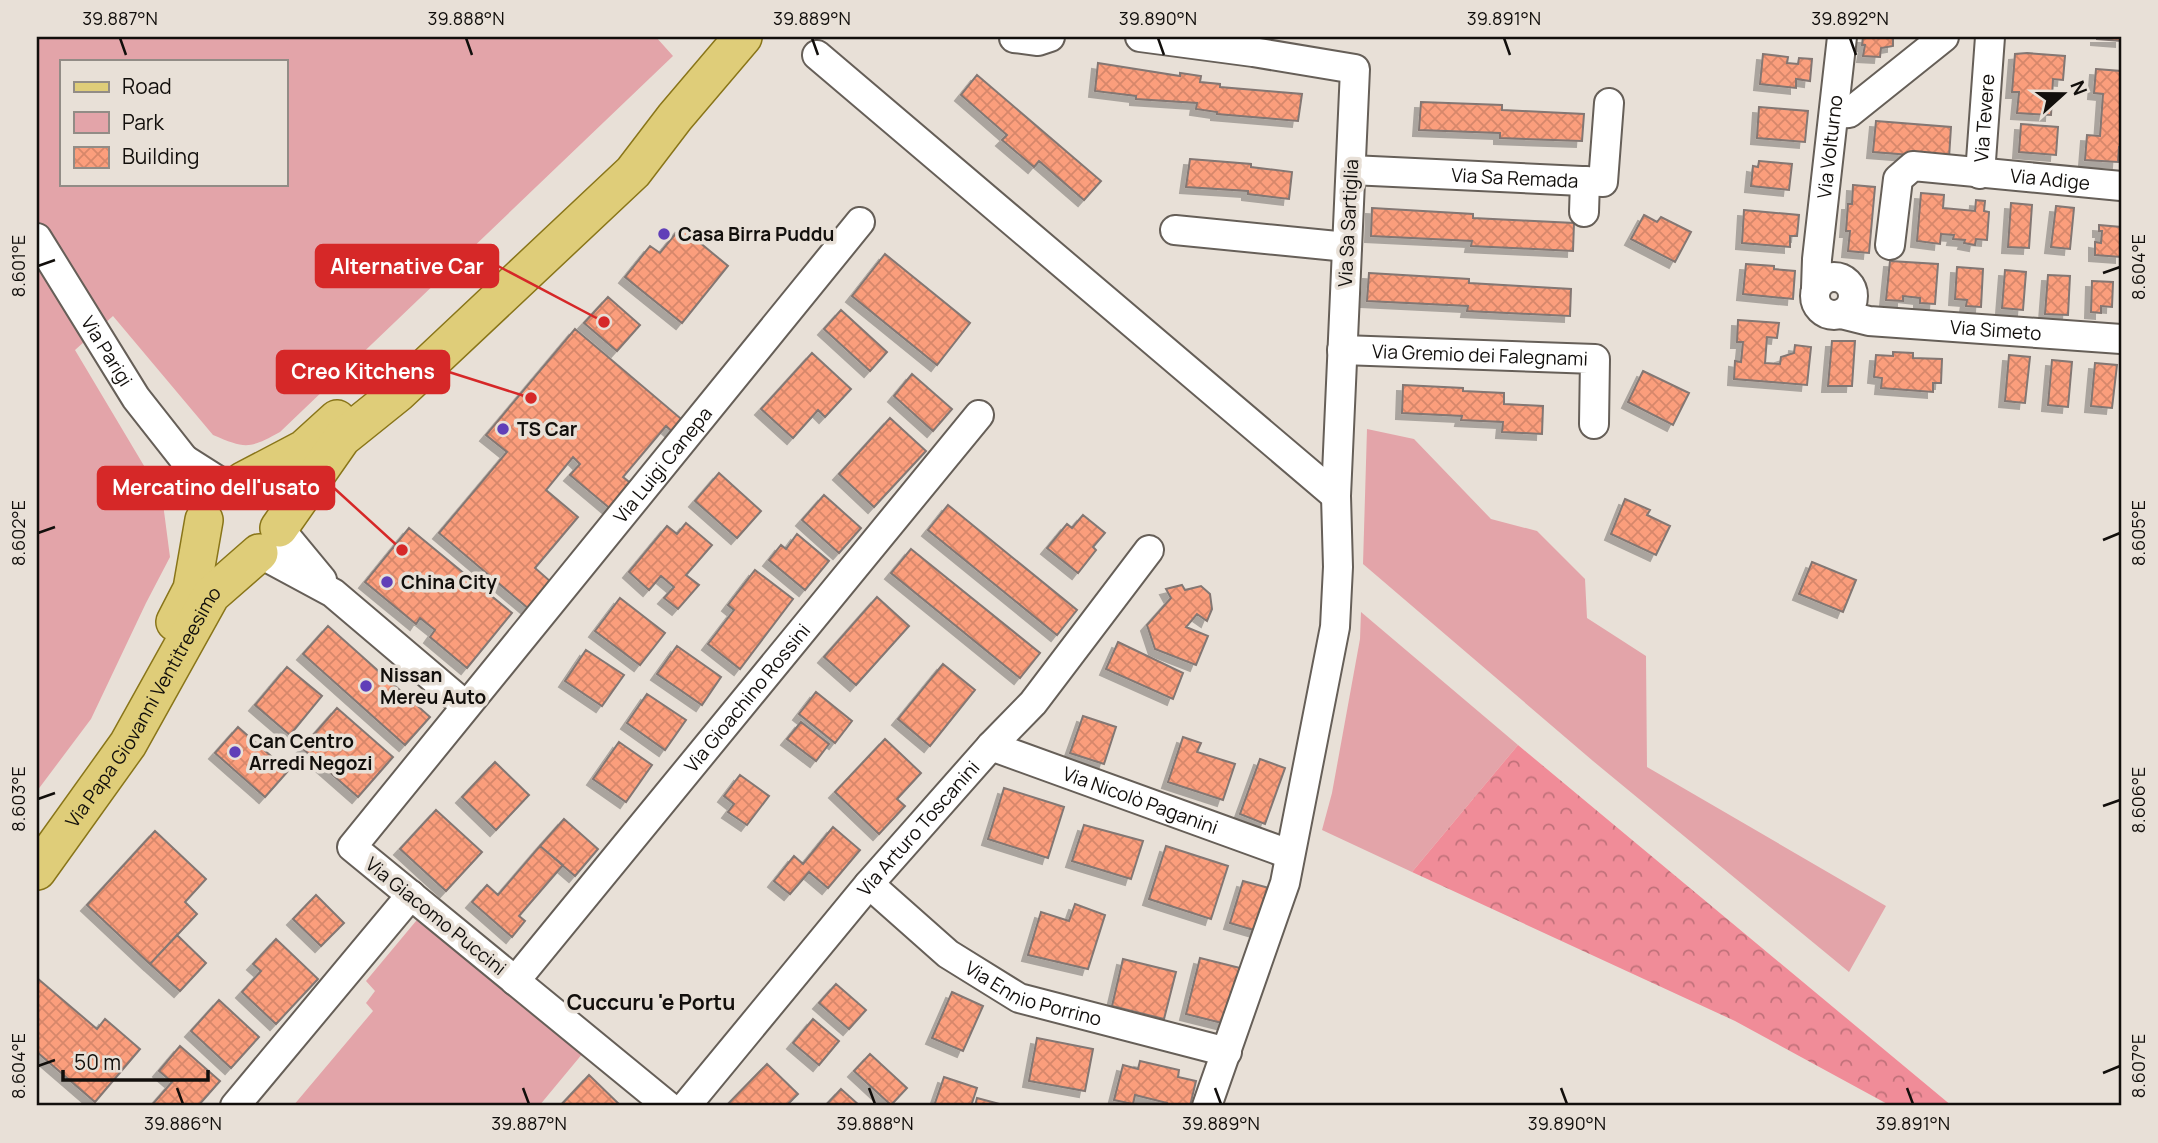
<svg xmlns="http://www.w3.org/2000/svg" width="2158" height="1143" font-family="Manrope,sans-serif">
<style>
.green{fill:#e3a4a9;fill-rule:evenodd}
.forest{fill:url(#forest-crowns)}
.building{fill:url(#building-cross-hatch);stroke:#837773;stroke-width:2;filter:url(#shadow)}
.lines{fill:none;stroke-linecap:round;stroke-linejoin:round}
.minor-casing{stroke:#665f58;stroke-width:32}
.major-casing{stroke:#897519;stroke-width:40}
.minor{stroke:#fff;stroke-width:28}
.major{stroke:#dfcd79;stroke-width:37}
.ticks{fill:none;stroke:#120f0c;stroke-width:2.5}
.poi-dot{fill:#603fb8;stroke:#e8e0d7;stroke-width:2.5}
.labels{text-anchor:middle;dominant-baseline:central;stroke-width:7;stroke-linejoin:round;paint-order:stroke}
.street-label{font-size:19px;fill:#120f0c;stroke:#e8e0d7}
.poi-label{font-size:19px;font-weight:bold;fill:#120f0c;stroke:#e8e0d7;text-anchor:start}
.neighbourhood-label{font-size:21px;font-weight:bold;fill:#120f0c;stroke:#e8e0d7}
.leader{fill:none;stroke:#d62828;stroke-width:2.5}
.callout-dot{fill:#d62828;stroke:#e8e0d7;stroke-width:2.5}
.callout{fill:#d62828;stroke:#d62828;stroke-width:2.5}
.callout-label{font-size:21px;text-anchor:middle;font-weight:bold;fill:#fff}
.neatline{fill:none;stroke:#120f0c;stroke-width:2.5}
.ticks-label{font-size:18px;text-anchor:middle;fill:#120f0c}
</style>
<defs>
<pattern id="forest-crowns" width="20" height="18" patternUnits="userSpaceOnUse" patternTransform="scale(1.75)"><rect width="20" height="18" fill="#f08c98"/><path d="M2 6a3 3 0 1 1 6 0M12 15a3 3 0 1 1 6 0" fill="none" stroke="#c1717a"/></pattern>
<pattern id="building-cross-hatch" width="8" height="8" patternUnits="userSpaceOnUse" patternTransform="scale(1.75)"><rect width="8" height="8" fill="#fb9e7c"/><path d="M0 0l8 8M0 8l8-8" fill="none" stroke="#d6876a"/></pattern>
<filter id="shadow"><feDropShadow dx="-6" dy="6" stdDeviation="0" flood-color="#0004"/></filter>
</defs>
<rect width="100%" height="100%" fill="#e8e0d7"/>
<path class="green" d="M37,37H656L673,56L280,432C249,449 246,449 213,435L113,316L75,350L162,496L170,557L146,603L91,719L37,791ZM61,61H285V184H61Z
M1367,429L1414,439L1491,519L1537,531L1585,579L1587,618L1646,656L1647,767L1886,906L1849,972L1593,761L1363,564Z
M1361,612L1518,745L1412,872L1322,830L1332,793L1360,639Z
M421,915L583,1053L539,1106H293L373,1011L366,1003L375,991L366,981Z"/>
<path class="forest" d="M1518,745L1952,1106H1891L1735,1021L1412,872Z"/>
<path class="building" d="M1863,37H1893V46L1881,48L1880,57L1863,56L1865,45H1862Z
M2097,37H2121V41L2097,39Z
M2027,53L2065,56L2063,80L2053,79L2051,115L2017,113L2019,92H2012L2015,54Z
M1763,54L1788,57L1787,63L1798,64L1799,58L1812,59L1810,81L1796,79V88L1760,84Z
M1098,63L1180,76V73L1201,76L1200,82L1220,84V87L1302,94L1298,121L1217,114V112L1196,109L1197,103L1136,99V96L1095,91Z
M2096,69L2121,71V147H2119L2118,162L2085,160L2087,135L2100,136L2103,94L2094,93Z
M977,75L1101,181L1084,200L1039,161L1034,167L1002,140L1007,135L961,95Z
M1421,102L1502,105V110L1584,114L1582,141L1500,138V133L1419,130Z
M1759,107L1808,111L1805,142L1757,138Z
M1876,121L1951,127L1949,158L1873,152Z
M2021,124L2058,127L2056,155L2019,152Z
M1190,159L1251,164V167L1292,172L1289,199L1248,194V191L1186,187Z
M1759,161L1792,164L1789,190L1751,186L1753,166L1758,167Z
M1853,185L1875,187L1869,253L1848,251L1850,231H1846L1848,204H1852Z
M1921,193L1944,195L1943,208L1975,211L1976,200L1985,201L1984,211L1989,212L1987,240L1976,239L1975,245L1964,243L1965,240L1953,239L1954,235L1941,234L1940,244L1917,241Z
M2011,203L2032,205L2029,248L2008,247Z
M2056,206L2074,208L2070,249L2051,247Z
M1372,208L1473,214V218L1574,223L1573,251L1471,246L1472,241L1371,236Z
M1744,210L1799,215L1797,236H1790V247L1742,243Z
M1644,215L1657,222L1661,217L1691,232L1675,262L1631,239Z
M2099,225L2121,227V257L2095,255V242L2101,243L2102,231H2099Z
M681,227L728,266L682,323L625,277L650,246L660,253Z
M885,254L970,323L937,365L852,296Z
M1890,261L1938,264L1935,304L1920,303V298L1903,296V301L1886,300Z
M1746,264L1774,266V269L1795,271L1793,299L1743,294Z
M1957,267L1983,269L1981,307L1966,306L1967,300L1955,299Z
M2005,270L2026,272L2023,310L2002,308Z
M1369,273L1469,279V283L1571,289L1570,316L1467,311L1468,306L1367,301Z
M2048,275L2070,276L2068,315L2045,314Z
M2092,281L2113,282L2112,307L2101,306V313L2091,312Z
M608,297L640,325L617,351L584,323Z
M841,310L887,352L870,371L824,329Z
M1738,320L1779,323L1777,338L1767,337L1765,363L1780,364L1781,357L1794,353L1795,345L1811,347L1807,385L1734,379L1735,361L1741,362L1743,342H1737Z
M575,329L686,423L676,435L666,426L623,477L634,486L613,511L570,475L580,464L573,457L546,490L578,517L535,568L551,582L529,609L439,533L507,452L486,435Z
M1832,341H1855L1852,386H1828Z
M1893,352L1913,353V358L1942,359L1941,383H1933V392L1881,388L1882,378L1874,377L1876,355L1893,356Z
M812,353L851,389L825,417L818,410L793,438L761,409Z
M2009,355L2030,357L2025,403L2005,401Z
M2052,360L2072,362L2068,407L2048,405Z
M2095,363L2117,365L2112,408L2091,406Z
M1643,371L1689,393L1673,425L1628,402Z
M912,374L952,409L933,431L894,396Z
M1403,385L1463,388V391L1504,393V404L1543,406L1542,434L1502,432L1503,422L1461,420L1462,416L1402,413Z
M890,418L926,451L874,507L839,474Z
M719,473L761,511L737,538L695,501Z
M824,495L861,528L839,553L802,520Z
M1625,499L1650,510L1647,515L1670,526L1656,555L1611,534Z
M948,505L1077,610L1057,635L928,530Z
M1083,515L1105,533L1093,547L1096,550L1078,573L1047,548L1067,524L1072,528Z
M686,523L712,545L686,575L699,585L678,609L664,598L674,587L661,576L649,590L629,572L667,526L677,534Z
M409,528L512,613L467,668L430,637L435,630L420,618L416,624L365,582Z
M797,534L829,561L805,590L769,560L781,545L786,549Z
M911,549L1040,653L1020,678L891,573Z
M1812,562L1856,580L1843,612L1799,594Z
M755,570L793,599L740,669L708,644L734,610L728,605Z
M1182,585L1185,590L1201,586L1210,594L1212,609L1207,621L1197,614L1186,627L1208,636L1196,665L1155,649L1147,625L1171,598L1166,589Z
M877,597L909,626L856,685L824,657Z
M620,598L665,633L640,665L595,631Z
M328,626L430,717L405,745L303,654Z
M1118,642L1183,673L1173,699L1106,669Z
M677,646L721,677L702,705L657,674Z
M586,650L624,675L602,706L565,681Z
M943,664L975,690L930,746L898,719Z
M287,667L322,696L290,735L255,705Z
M816,692L852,721L835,743L799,714Z
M647,694L686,720L665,750L627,723Z
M337,708L393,757L358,797L302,748Z
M1083,716L1116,727L1104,764L1070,753Z
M801,722L829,744L816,761L787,739Z
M238,727L288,771L265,797L215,753Z
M1183,737L1201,743L1197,752L1235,764L1223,800L1168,782Z
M885,739L921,773L897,799L905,806L879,834L835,792Z
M619,742L652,765L626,802L593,779Z
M1260,759L1285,768L1265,824L1240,814Z
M495,762L529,795L496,830L462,797Z
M740,775L769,796L747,825L728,812L734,804L724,796Z
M1004,788L1064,807L1048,858L988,839Z
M436,810L482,852L446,891L400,849Z
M564,819L598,849L575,876L540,846Z
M1084,825L1143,841L1131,879L1072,861Z
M833,827L860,850L828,888L809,872L790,894L774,881L794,856L803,864Z
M155,831L206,879L185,902L197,914L150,964L87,905Z
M540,846L563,865L519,916L525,921L512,937L472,902L487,885L498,895Z
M1166,846L1228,866L1211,919L1149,899Z
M1243,881L1269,888L1257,931L1230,923Z
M316,895L344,923L321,946L293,919Z
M1075,904L1105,915L1088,969L1028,955L1041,912L1069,921Z
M177,935L206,963L180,991L150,964Z
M276,939L318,979L276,1024L242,992L261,971L253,964Z
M1200,958L1240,968L1226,1024L1186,1014Z
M1123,959L1176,972L1164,1019L1112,1006Z
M37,978L97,1029L105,1019L140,1049L95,1102L37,1052Z
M836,984L866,1010L849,1029L819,1003Z
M952,992L983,1006L963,1051L932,1038Z
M219,1000L259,1037L231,1068L191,1031Z
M813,1019L839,1041L819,1065L793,1043Z
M1037,1038L1093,1049L1085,1091L1029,1081Z
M180,1046L220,1081L198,1106H151L172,1082L159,1071Z
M870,1054L907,1088L891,1105L854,1071Z
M1140,1061L1179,1070L1178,1077L1196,1081L1190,1106H1166L1167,1103L1135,1095L1133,1104L1114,1100L1123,1065L1138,1069Z
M767,1064L798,1094L786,1106H726Z
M589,1075L621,1106H560Z
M944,1077L977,1088L971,1106H934Z
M841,1089L860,1106H825Z
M977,1098L1007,1106H975Z"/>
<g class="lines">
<g class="minor-casing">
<g id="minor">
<path d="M1140,37L1253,52L1355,69L1336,496L1338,567L1335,627L1285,883L1207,1106"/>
<path d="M1014,38L1038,41L1050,37"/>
<path d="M817,55L1336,496"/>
<path d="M1834,114L1849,113L1944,37"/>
<path id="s1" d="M1351,170L1603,182L1609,103"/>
<path id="s2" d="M1980,174L1990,37"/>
<path d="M1584,212L1585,181"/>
<path d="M1175,230L1347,247"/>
<path id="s3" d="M37,238L136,398L184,459L206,505"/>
<path id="s4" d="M1890,245L1898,179L1913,166L2121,186"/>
<circle cx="1834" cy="296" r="19"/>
<path id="s5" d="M1816,288L1817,259L1842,37"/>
<path id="s6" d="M1841,314L1869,321L2121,339"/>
<path id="s7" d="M1342,350L1595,359L1594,424"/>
<path d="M184,459L225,485"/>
<path d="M279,528L322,580"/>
<path d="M259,553L333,593L465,705"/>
<path id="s8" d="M991,746L1289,854"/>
<path id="s9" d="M869,884L948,954L1019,998L1227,1052"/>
<path id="s10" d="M515,981L979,415"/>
<path d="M235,1106L411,895"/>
<path id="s11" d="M668,1106L352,847L860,222"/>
<path id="s12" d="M686,1106L869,884L991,746L1033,703L1149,550"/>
</g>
</g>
<g class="major-casing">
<g id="major">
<path d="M243,481L304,449L337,419"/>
<path d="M279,528L342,438L398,393L633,172L675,117L743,37"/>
<path d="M175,622L192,589L204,520"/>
<path id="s13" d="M37,871L128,744L211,595L259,553"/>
</g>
</g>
<use href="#minor" class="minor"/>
<use href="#major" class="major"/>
</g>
<path class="ticks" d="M120,38L126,55M466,38L472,55M812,38L818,55M1158,38L1164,55M1504,38L1510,55M1850,38L1856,55M38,266L55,260M2103,273L2120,267M38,533L55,527M2103,540L2120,533M38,799L55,793M2103,806L2120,800M38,1066L55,1060M2103,1073L2120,1066M177,1088L183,1104M523,1088L529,1104M869,1088L875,1104M1215,1088L1221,1104M1561,1088L1567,1104M1907,1088L1913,1104"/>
<g class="poi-dot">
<circle cx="664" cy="234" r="7"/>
<circle cx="503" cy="429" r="7"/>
<circle cx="387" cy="582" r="7"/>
<circle cx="366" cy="686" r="7"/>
<circle cx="235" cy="752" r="7"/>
</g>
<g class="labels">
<g class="street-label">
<text stroke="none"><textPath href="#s2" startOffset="56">Via Tevere</textPath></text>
<text stroke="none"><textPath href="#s5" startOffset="142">Via Volturno</textPath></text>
<text stroke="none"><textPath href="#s1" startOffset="164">Via Sa Remada</textPath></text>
<text stroke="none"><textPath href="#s4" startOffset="224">Via Adige</textPath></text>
<text transform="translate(1348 223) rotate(-87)">Via Sa Sartiglia</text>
<text stroke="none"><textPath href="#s6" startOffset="156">Via Simeto</textPath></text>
<text stroke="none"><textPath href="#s3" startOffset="133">Via Parigi</textPath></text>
<text stroke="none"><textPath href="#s7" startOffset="138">Via Gremio dei Falegnami</textPath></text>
<text stroke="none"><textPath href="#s11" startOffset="901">Via Luigi Canepa</textPath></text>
<text stroke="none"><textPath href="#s10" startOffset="366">Via Gioachino Rossini</textPath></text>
<text stroke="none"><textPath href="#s13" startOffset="196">Via Papa Giovanni Ventitreesimo</textPath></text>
<text stroke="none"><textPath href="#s8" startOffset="159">Via Nicolò Paganini</textPath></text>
<text stroke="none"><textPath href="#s12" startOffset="362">Via Arturo Toscanini</textPath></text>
<text transform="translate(436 916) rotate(39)">Via Giacomo Puccini</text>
<text stroke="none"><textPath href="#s9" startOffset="201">Via Ennio Porrino</textPath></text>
</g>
<g class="poi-label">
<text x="678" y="234">Casa Birra Puddu</text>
<text x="517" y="429">TS Car</text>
<text x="401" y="582">China City</text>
<text x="380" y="675">Nissan<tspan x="380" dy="22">Mereu Auto</tspan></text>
<text x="249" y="741">Can Centro<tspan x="249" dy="22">Arredi Negozi</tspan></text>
</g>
<g class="neighbourhood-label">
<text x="651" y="1002">Cuccuru 'e Portu</text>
</g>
</g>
<path class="leader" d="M604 322L498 266M531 398L449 372M402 550L334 488"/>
<g class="callout-dot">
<circle cx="604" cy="322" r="7"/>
<circle cx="531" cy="398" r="7"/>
<circle cx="402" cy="550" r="7"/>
</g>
<g class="callout">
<rect x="316" y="245" width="182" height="42" rx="7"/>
<rect x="277" y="351" width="172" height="42" rx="7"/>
<rect x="98" y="467" width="236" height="42" rx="7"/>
</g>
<g class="callout-label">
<text x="407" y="274">Alternative Car</text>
<text x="363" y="379">Creo Kitchens</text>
<text x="216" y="495">Mercatino dell'usato</text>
</g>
<rect width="2158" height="1143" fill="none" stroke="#e8e0d7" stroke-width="77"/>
<rect x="60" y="60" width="228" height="126" fill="#e8e0d7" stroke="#928c86" stroke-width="2"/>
<rect x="74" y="82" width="35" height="10" fill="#dfcd79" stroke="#928c86" stroke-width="2"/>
<text x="122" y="94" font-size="21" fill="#120f0c">Road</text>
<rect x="74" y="112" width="35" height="21" fill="#e3a4a9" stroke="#928c86" stroke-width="2"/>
<text x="122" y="130" font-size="21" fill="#120f0c">Park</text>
<rect x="74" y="147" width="35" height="21" fill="url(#building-cross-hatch)" stroke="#928c86" stroke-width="2"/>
<text x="122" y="164" font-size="21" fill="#120f0c">Building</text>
<g transform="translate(2063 94) rotate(69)" stroke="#e8e0d7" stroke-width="5" paint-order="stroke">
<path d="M0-5L12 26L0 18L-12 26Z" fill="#120f0c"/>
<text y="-10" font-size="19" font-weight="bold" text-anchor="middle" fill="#120f0c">N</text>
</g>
<path d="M63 1070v10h145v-10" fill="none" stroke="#120f0c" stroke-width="3.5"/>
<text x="74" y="1070" font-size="21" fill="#120f0c" stroke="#e8e0d7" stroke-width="5" paint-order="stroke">50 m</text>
<rect x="38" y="38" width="2082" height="1066" class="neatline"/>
<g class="ticks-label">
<text x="120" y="25">39.887°N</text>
<text x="466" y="25">39.888°N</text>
<text x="812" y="25">39.889°N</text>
<text x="1158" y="25">39.890°N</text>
<text x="1504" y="25">39.891°N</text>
<text x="1850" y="25">39.892°N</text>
<text transform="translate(19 266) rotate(-90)" y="6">8.601°E</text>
<text transform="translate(2139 267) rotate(-90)" y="6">8.604°E</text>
<text transform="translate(19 533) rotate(-90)" y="6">8.602°E</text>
<text transform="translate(2139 533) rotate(-90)" y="6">8.605°E</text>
<text transform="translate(19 799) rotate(-90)" y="6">8.603°E</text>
<text transform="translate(2139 800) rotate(-90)" y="6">8.606°E</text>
<text transform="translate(19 1066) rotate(-90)" y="6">8.604°E</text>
<text transform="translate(2139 1066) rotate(-90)" y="6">8.607°E</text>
<text x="183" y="1130">39.886°N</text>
<text x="529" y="1130">39.887°N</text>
<text x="875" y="1130">39.888°N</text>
<text x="1221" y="1130">39.889°N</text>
<text x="1567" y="1130">39.890°N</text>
<text x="1913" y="1130">39.891°N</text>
</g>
</svg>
